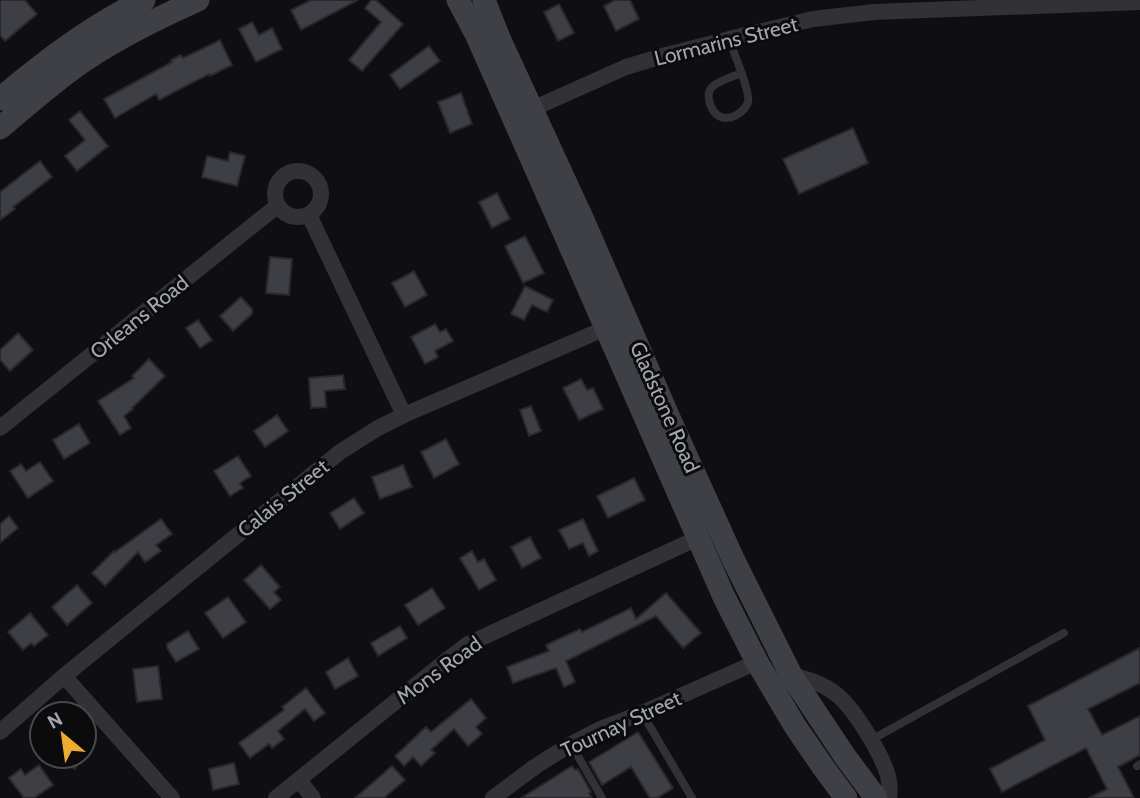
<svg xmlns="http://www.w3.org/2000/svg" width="1140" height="798" font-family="Cabin,sans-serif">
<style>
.building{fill:#3e3f44;stroke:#29292d;stroke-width:2}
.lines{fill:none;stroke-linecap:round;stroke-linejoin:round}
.lane{stroke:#313136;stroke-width:8}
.street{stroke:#313136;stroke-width:16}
.secondary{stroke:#3f4046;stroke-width:23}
.labels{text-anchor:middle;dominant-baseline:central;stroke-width:6;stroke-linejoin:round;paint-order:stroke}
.street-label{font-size:21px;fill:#a1a6b1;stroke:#0b0b0c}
</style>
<rect width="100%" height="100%" fill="#0f0f11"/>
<path class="building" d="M0,0H25L37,14L5,41L0,35Z
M311,0H358L301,30L291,10Z
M371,0H376L403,24L362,71L349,60L381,22L365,8Z
M615,0H630L639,19L616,31L604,6Z
M559,4L574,33L558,41L544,12Z
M252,22L259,35L272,28L282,49L256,62L239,29Z
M220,40L232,65L210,76L209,74L159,100L156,94L115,118L104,99L172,62L171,60L181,55L183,58Z
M429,46L440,61L400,89L390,75Z
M461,93L472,124L450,133L438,102Z
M80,111L108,146L77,171L65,156L85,140L69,120Z
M853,128L868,163L799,194L783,159Z
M230,152L245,156L237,186L202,177L207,156L228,161Z
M40,161L52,177L13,207L15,209L0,220V192Z
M497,193L510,219L492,228L479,202Z
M525,236L544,273L523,283L505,246Z
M270,257L292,259L289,295L266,293Z
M414,271L427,295L405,307L392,283Z
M525,286L553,300L547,312L532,305L524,320L511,314Z
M241,297L252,309V314L233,331L220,316Z
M198,320L212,340L200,348L186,328Z
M435,324L440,332L446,329L453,341L435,351L438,357L425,364L411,337Z
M18,333L33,350L10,371L0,360V350Z
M149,359L165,376L132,408L133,409L124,416L131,428L120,435L98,401L134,378L132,376Z
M343,375L345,389L325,391L326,407L311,408L309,378Z
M581,379L587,390L593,388L603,409L579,420L563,388Z
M531,406L541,431L529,436L520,410Z
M277,415L288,431L265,447L254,431Z
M79,424L90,443L64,459L53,440Z
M446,439L459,464L434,478L421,452Z
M238,456L251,476L240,483L243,488L230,496L214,471Z
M40,462L53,481L28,498L10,471L21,464L26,471Z
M403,465L412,487L380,499L372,477Z
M634,478L645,500L608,518L597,496Z
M354,498L364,513L340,529L330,513Z
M9,516L18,528L0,543V524Z
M161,519L172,534L156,545L161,551L145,562L138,552L105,586L92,573L114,551L115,552Z
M583,519L598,551L589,556L583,543L569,549L559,530Z
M530,537L541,558L522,568L511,547Z
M472,551L478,562L484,559L496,580L479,590L460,558Z
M261,565L280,587L274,592L281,600L270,609L244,580Z
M77,585L92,603L67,625L52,607Z
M432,588L445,608L418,625L405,605Z
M666,593L701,633L683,648L656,616L566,661L575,682L564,687L556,668L513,683L507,667L549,651L546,645L580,629L582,632L631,608L636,619Z
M228,597L246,622L223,638L205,613Z
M30,613L48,635L34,646L31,643L23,650L8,632Z
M400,626L407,638L378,656L371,643Z
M188,631L199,649L176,662L167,648V644Z
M1140,648V683L1088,709L1102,735L1140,716V755L1118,767L1134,798H1089L1107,789L1086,748L1002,792L990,769L1045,740L1028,706Z
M348,658L358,676L335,689L326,672Z
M158,666L162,699L137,702L133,669Z
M306,688L325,713L314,721L305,709L278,731L284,739L272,748L269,744L250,758L239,743L284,710L282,707Z
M471,699L486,718L476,727L482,734L468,746L454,729L431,750L435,753L421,766L413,757L404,766L395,756L426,727L431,732Z
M638,732L673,788L657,798H650L631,767L602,785L589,762Z
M50,756H82L75,769Z
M234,763L239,784L213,790L209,769Z
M39,765L53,785L34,798H24L9,778L21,769L25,775Z
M392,766L405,780L384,798H355Z
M572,766L575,770L578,769L591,792L589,793L592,798H521Z"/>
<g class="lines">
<path class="lane" d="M729,39C733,51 751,93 748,102C745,112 730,121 721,117C712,114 705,97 711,88C717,81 733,77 741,73
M642,713L692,798
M871,740L1064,633
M571,744L602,798
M1137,766L1140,764"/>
<path class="street" d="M532,109L626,67L666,55L729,39L813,19L874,12L1140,2
M275 194a23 23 0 1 1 46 0a23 23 0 1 1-46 0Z
M309,215L404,415
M0,428L277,206
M64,676L172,798
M788,677L791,675C808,679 822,683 836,694C854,708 882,754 888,776C890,784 890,790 889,798
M0,732L64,676L340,452L378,428L404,415L606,328
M299,780L313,798
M276,798L447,660L468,644L698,538
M493,798L536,766L571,744L600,729L642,713L757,662"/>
<path class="secondary" d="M458,0L477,36L563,230L724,597L757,662L795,726L823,767L846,798
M484,0L499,38L583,220L670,420L734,561L791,675L844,755L876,798
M0,99C45,61 91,26 144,0
M0,128C29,104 57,78 88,58C123,35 160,17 198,0"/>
</g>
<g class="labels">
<g class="street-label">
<text transform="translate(726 41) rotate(-14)">Lormarins Street</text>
<text transform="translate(139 317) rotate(-39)">Orleans Road</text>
<text transform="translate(665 407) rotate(66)">Gladstone Road</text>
<text transform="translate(283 498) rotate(-39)">Calais Street</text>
<text transform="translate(439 670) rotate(-36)">Mons Road</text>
<text transform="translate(621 724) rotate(-25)">Tournay Street</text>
</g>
</g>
<g transform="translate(63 735) rotate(331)"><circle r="33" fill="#0b0b0c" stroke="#47494e" stroke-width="2"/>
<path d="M0-5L12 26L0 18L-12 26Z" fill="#eeac2b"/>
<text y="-10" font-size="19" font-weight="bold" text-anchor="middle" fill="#a1a6b1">N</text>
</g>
</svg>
